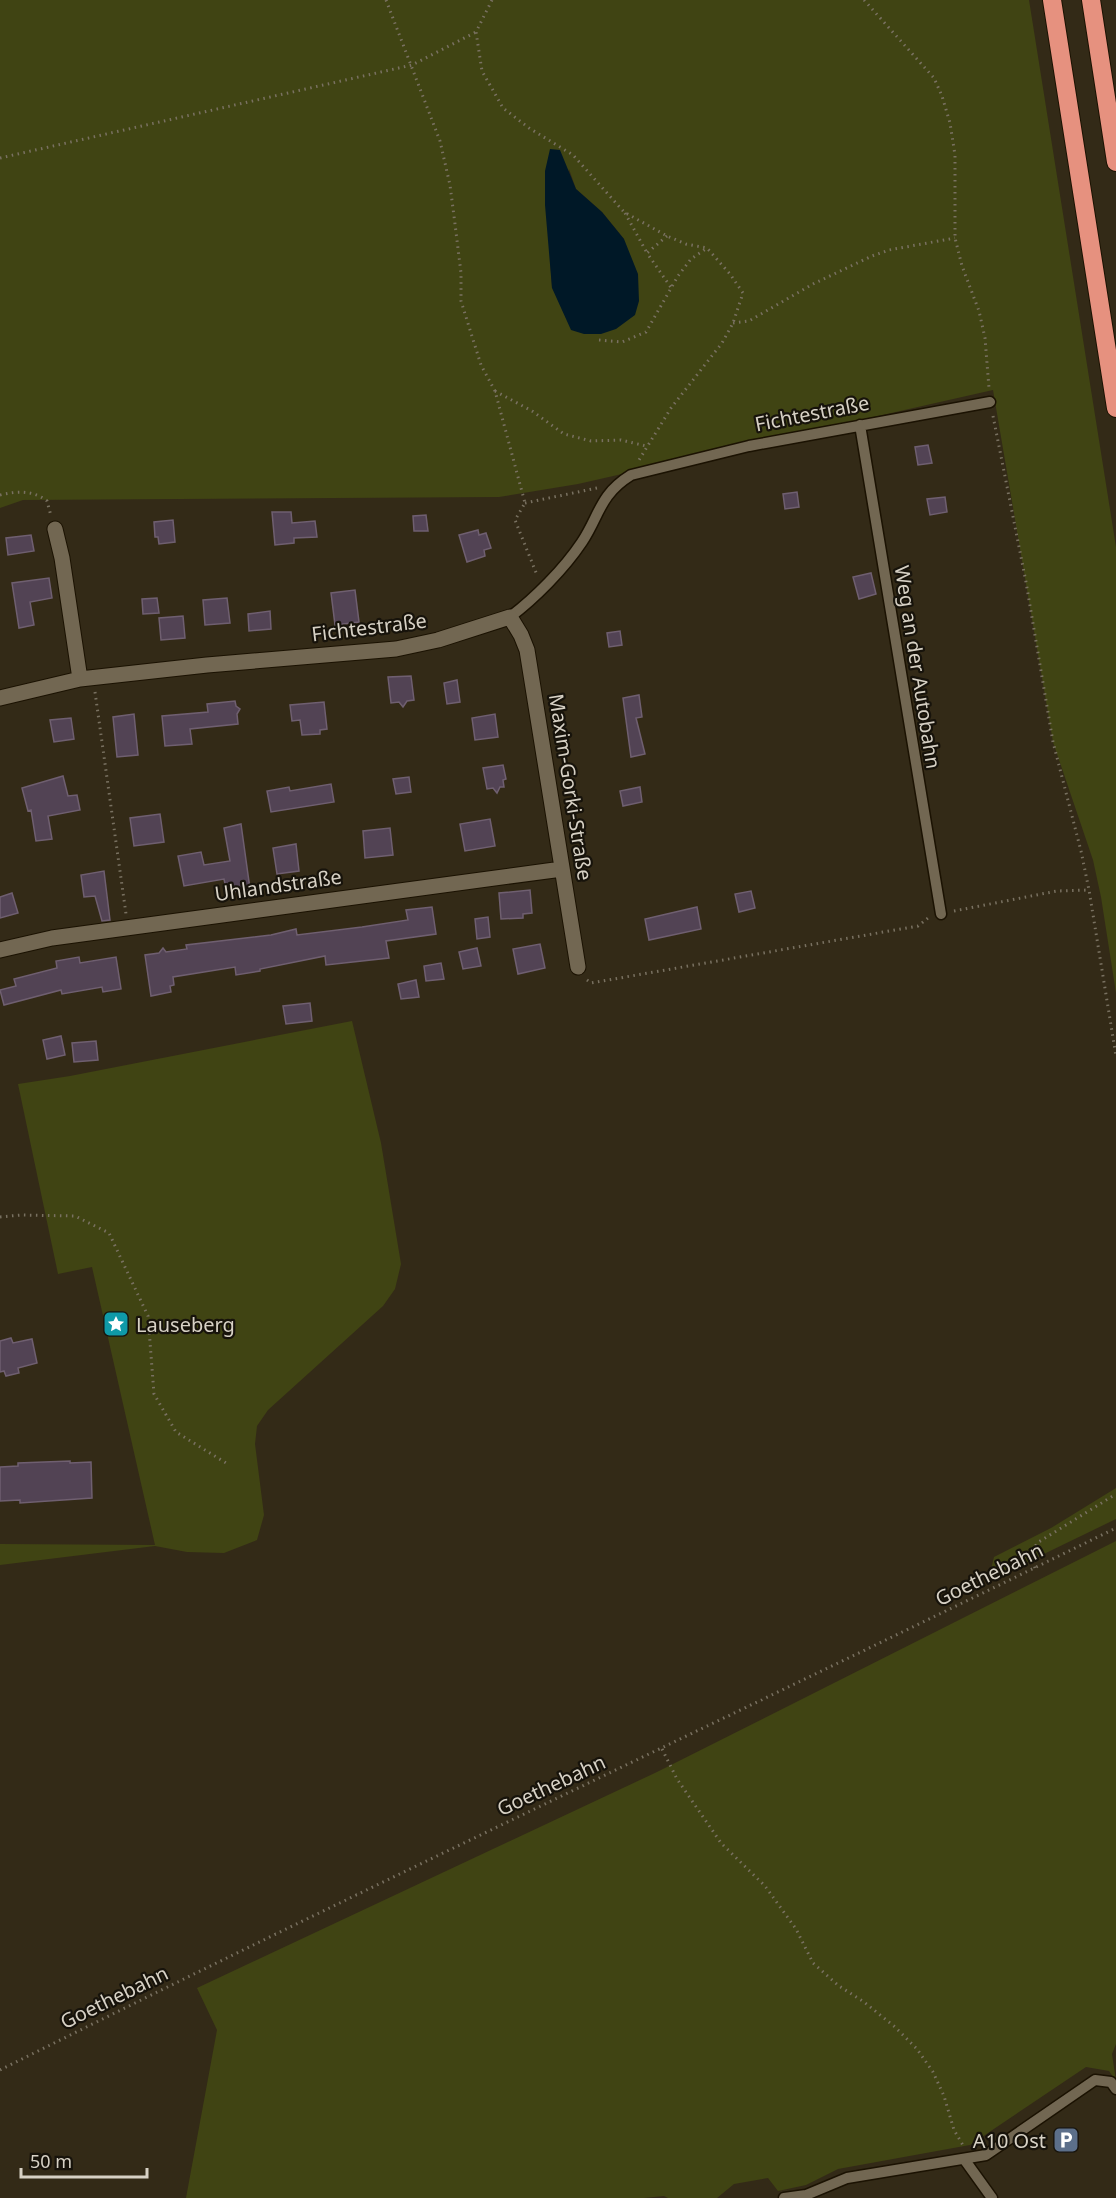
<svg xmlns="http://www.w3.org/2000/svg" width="1116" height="2198" font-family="'Noto Sans',sans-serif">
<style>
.green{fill:#404413;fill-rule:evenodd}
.water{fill:#001827}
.building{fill:#524354;stroke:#6f5f70;stroke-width:1.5}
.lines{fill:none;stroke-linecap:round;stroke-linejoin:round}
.service-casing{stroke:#1b1202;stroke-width:13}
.minor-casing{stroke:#1b1202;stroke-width:17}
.motorway-casing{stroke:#1b1202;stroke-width:20}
.path{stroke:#797161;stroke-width:3;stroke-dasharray:1.5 4.5;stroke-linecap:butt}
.service{stroke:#726752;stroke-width:10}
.minor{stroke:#726752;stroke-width:15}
.motorway{stroke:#e6917f;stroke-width:18}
.labels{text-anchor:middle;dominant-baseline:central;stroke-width:4.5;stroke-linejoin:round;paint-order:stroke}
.street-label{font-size:20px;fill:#d7d1c5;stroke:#17130b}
.poi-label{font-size:20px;fill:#d7d1c5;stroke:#17130b;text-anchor:start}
</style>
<rect width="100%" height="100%" fill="#332a17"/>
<path class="green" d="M0,0H1029L1116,547V993L1101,897L1093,860L1053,742L993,390L578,484L499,497L23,500L0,508ZM569,169L576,189L602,212L624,239L552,288L550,258Z
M352,1021L381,1143L401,1264L395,1289L383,1306L268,1410L257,1426L255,1444L264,1515L257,1540L224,1553L187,1552L155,1546L0,1565V1544L155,1545L92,1267L58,1274L18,1084L70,1076Z
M1116,1488V1519L1013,1569L990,1573L994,1557L1051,1528Z
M1116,1541V2044L1112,2054L1116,2081L1109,2071L1086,2067L970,2145L838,2169L806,2185L778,2191L768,2178L734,2184L717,2198H668L664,2196L644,2198H186L217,2030L197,1988L657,1772Z"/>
<path class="water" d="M550,149L560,150L576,189L602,212L624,239L638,274L639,301L635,315L616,329L601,334H584L571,330L552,288L545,205V171Z"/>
<path class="building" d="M928,445L932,463L918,465L915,447Z
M797,492L799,507L785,509L783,494Z
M945,497L947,512L930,515L927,499Z
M272,512H291L292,523L315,521L317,537L294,538V543L275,545Z
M426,515L428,531H414L413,516Z
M173,520L175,542L159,544L158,537H155L154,522Z
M478,530L479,535L486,533L491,548L484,550L485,556L467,562L459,535Z
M31,535L34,551L8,555L6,538Z
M871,573L876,594L859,599L853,577Z
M49,578L52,598L30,602L34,625L19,628L12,583Z
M355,590L359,622L335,625L331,593Z
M157,598L159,613L143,614L142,599Z
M227,598L230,623L205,625L203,600Z
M270,611L271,629L249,631L248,614Z
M183,616L185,638L161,640L159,618Z
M620,631L622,645L609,647L607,633Z
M411,676L414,700L407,701L403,707L399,702L391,703L388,677Z
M457,680L460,702L447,704L444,683Z
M639,695L642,717L636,718L645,754L631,757L623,698Z
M235,701L236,706L240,709L237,714L238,724L190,729L192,744L165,746L162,716L208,712L207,704Z
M324,702L327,729L320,730V734L302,735L300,720L292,721L290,705Z
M134,714L138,755L117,757L113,717Z
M495,714L498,737L475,740L472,718Z
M71,718L74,739L54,742L50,720Z
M503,765L506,779L503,780L504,787H500L497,793L493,788L487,789L483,768Z
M63,776L68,796L77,795L80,810L48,816L52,839L36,841L31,810L28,811L22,788Z
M409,777L411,792L396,794L393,779Z
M331,784L334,802L271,812L267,791L289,787L290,791Z
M640,787L642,802L623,806L620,791Z
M160,814L164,842L134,846L130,818Z
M490,819L495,846L465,851L460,824Z
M241,824L250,889L227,893L224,879L184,886L178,856L201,852L204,865L230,861L224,828Z
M390,828L393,855L365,858L363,831Z
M296,844L299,871L277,874L273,848Z
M104,871L110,920L102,921L95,896L84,897L81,875Z
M530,890L532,913L523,914V918L501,919L499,893Z
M751,891L755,908L739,912L735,894Z
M12,893L18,913L0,918V897Z
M432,907L436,934L386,941L389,958L326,965L325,956L260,969V971L236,975L235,967L173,977L174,985L170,986L171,992L151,996L145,955L159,953L163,948L166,952L187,949L186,945L271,935L296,929L297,935L362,927L408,920L406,910Z
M697,907L701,929L649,940L645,919Z
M488,917L490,937L477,939L475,919Z
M540,944L545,968L518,974L513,949Z
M477,948L481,966L463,969L459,952Z
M79,957L80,963L116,957L121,989L103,992L102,987L62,994L61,990L4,1005L0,990L16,986L14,979L57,968L56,961Z
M441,963L444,979L426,981L424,966Z
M416,980L419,997L401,999L398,984Z
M310,1003L312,1021L286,1024L283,1006Z
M61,1036L65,1055L47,1059L43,1040Z
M96,1041L98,1060L74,1062L72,1043Z
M11,1338L13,1343L32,1339L37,1363L18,1368L19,1373L6,1376L4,1371L0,1372V1341Z
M70,1461V1463L91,1462L92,1498L20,1503V1500L0,1501V1467L18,1466V1463Z"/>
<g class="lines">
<g class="service-casing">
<path id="service" d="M860,425L941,914
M510,617C535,598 564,569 582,542C600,515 599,495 631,475L749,446L990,402
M964,2159L992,2198
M784,2198L806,2195L847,2178L986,2155L1095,2080L1111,2082L1116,2089"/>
</g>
<g class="minor-casing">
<path id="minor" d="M55,529L62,558L80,679
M0,698L80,679L207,665L396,649L438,640L510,617L521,635L527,650L578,967
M0,950L52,938L562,869"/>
</g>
<g class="motorway-casing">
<path id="motorway" d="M1052,0L1116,408
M1091,0L1116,162"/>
</g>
<path class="path" d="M386,0L440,141L450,185L455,224L461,273V301L481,365L495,391L525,503L515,520L537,575
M492,0L476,32L482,71L503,108L529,128L573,155L624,212L667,236L686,244L707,248L730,274L743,293L733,323L722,343L671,408L639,460
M864,0L934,78L942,96L950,123L955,155V238L962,266L979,311L985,338L989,388
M0,158L412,65L476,32
M625,213L647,253
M667,236L647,253L672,289
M733,323L749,321L813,284L872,256L889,250L955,238
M599,340L622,342L646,332L678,276L691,259L707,248
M495,391L532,411L564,434L591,441L621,440L646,446
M993,416L1026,582L1053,742L1081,851L1089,890L1116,1056
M0,495C17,491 33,490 47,501L51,516
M525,503L597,488
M95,692L126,914
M954,911L1057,891L1089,890
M587,980L591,983L918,926L928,918
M0,1217L21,1215L75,1216L109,1233L148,1316L154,1394L176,1432L226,1463
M1035,1568L1031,1555L1037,1543L1116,1494
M662,1749L677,1779L721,1843L765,1886L796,1929L813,1963L839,1986L864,2002L895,2027L917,2049L933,2072L944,2096L954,2130L964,2147
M0,2070C370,1885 745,1710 1116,1528"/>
<use href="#service" class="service"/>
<use href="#minor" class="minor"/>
<use href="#motorway" class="motorway"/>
</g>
<defs>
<g id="sight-square" transform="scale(1.35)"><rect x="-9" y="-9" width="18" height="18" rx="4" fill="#0f9aa8" stroke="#17130b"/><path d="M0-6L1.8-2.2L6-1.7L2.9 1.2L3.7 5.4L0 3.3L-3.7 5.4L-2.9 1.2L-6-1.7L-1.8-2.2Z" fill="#fff"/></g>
<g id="parking-square" transform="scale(1.35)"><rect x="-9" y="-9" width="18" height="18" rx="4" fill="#5c6f8a" stroke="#17130b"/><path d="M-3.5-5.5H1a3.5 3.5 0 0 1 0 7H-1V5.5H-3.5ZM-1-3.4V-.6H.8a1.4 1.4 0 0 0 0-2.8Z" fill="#fff"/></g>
</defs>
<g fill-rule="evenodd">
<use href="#sight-square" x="116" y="1324"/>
<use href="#parking-square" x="1066" y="2140"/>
</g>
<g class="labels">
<g class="street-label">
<text transform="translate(812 413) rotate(-11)">Fichtestraße</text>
<text transform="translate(369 627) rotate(-7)">Fichtestraße</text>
<text transform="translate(918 667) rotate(81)">Weg an der Autobahn</text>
<text transform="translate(571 787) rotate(81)">Maxim-Gorki-Straße</text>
<text transform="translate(278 885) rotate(-8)">Uhlandstraße</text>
<text transform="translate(989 1574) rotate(-26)">Goethebahn</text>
<text transform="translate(551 1785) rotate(-25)">Goethebahn</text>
<text transform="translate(114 1997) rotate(-26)">Goethebahn</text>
</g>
<g class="poi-label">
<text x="136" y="1324">Lauseberg</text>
<text x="1046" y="2140" text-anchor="end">A10 Ost</text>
</g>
</g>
<path d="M21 2168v9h126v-9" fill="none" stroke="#d7d1c5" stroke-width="3"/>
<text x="30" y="2168" font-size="18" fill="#d7d1c5" stroke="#17130b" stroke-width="4.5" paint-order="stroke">50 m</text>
</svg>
